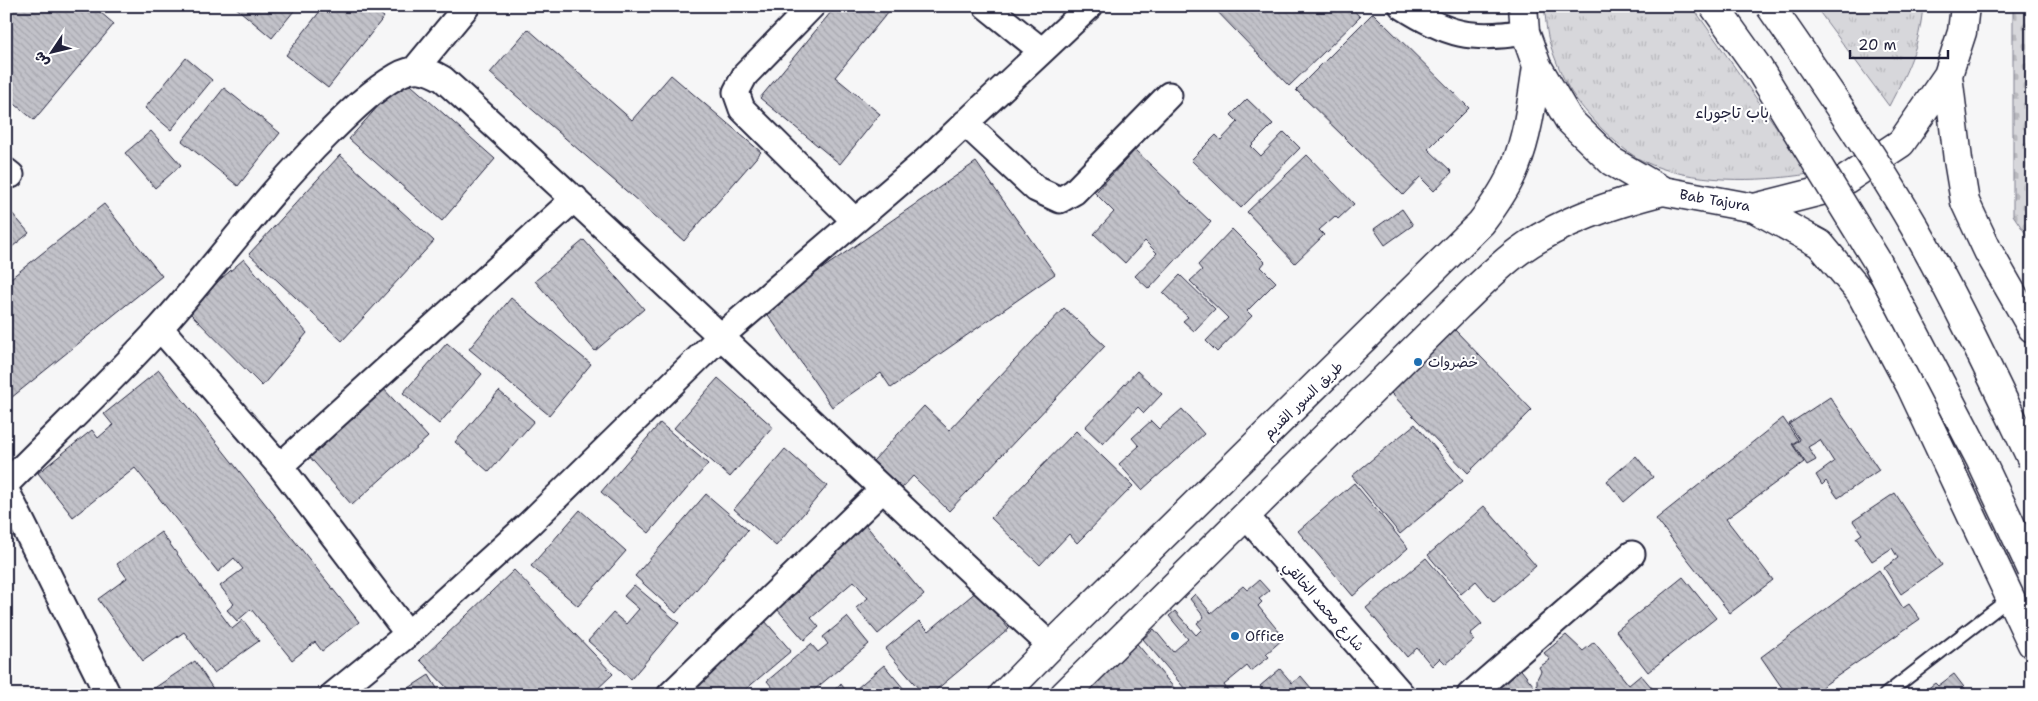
<svg xmlns="http://www.w3.org/2000/svg" width="2038" height="701" font-family="'Shantell Sans','Playpen Sans Arabic',sans-serif">
<style>
.grass{fill:url(#grass-tufts);stroke:#7c7c8b}
.cemetery{fill:url(#cemetery-stones);stroke:#7c7c8b}
.building{fill:url(#building-back-hatch);stroke:#22223b}
.lines{fill:none;stroke-linecap:round;stroke-linejoin:round}
.lane-casing{stroke:#22223b;stroke-width:16}
.street-casing{stroke:#22223b;stroke-width:29}
.primary-casing{stroke:#22223b;stroke-width:31}
.lane{stroke:#fff;stroke-width:12}
.street{stroke:#fff;stroke-width:25}
.primary{stroke:#fff;stroke-width:28}
.primary-bridge-casing{stroke:#22223b;stroke-width:31;stroke-linecap:butt}
.primary-bridge{stroke:#fff;stroke-width:28}
.poi-dot{fill:#1f6fb2;stroke:#fff;stroke-width:2}
.labels{text-anchor:middle;dominant-baseline:central;stroke-width:4.5;stroke-linejoin:round;paint-order:stroke}
.street-label{font-size:14px;fill:#22223b;stroke:#fff}
.poi-label{font-size:14px;fill:#22223b;stroke:#fff;text-anchor:start}
.quarter-label{font-size:16px;fill:#22223b;stroke:#fff}
</style>
<defs>
<pattern id="grass-tufts" width="24" height="20" patternUnits="userSpaceOnUse" patternTransform="scale(1.25)"><rect width="24" height="20" fill="#d7d7db"/><path d="M3 7l-1-3M5 7V3M7 7l1-3M15 17l-1-3M17 17v-4M19 17l1-3" fill="none" stroke="#b8b8bd"/></pattern>
<pattern id="cemetery-stones" width="16" height="16" patternUnits="userSpaceOnUse" patternTransform="scale(1.25)"><rect width="16" height="16" fill="#d7d7db"/><path d="M2 7V4a2 2 0 0 1 4 0v3zM10 15v-3a2 2 0 0 1 4 0v3z" fill="#b8b8bd"/></pattern>
<pattern id="building-back-hatch" width="6" height="6" patternUnits="userSpaceOnUse" patternTransform="scale(1.25)"><rect width="6" height="6" fill="#c2c2c9"/><path d="M-1 5l2 2M0 0l6 6M5-1l2 2" fill="none" stroke="#a6a6ae"/></pattern>
</defs>
<rect width="100%" height="100%" fill="#f6f6f7"/>
<filter id="ink" filterUnits="userSpaceOnUse"><feTurbulence type="fractalNoise" baseFrequency=".02" numOctaves="2"/><feDisplacementMap in="SourceGraphic" scale="10" xChannelSelector="R" yChannelSelector="G"/><feConvolveMatrix kernelMatrix="1 2 1 2 8 2 1 2 1" color-interpolation-filters="sRGB"/></filter>
<g filter="url(#ink)">
<path class="grass" d="M1544,6H1692L1809,174C1758,182 1691,184 1643,161C1619,150 1578,107 1566,83C1560,71 1554,57 1550,44C1546,33 1546,18 1544,6Z
M1815,6H1923C1919,49 1908,69 1889,106Z"/>
<path class="cemetery" d="M2013,6H2032V243L2013,215Z"/>
<path class="building" d="M6,6H93L114,24L34,120L10,100L6,105Z
M234,6H298L272,38Z
M324,6H370L384,17L328,88L286,55Z
M836,6H893L835,77L880,114L840,164L760,98Z
M1212,6H1350L1360,17L1289,86Z
M1373,13L1469,108L1428,149L1452,172L1434,191L1420,177L1403,195L1296,90Z
M528,29L632,120L671,75L761,152L684,241L490,73Z
M186,58L212,80L171,130L145,108Z
M403,78L495,159L442,221L349,139Z
M224,88L280,133L238,186L182,141Z
M1247,99L1273,124L1251,146L1261,156L1284,132L1300,148L1241,208L1191,160L1216,135L1221,140L1238,122L1231,115Z
M151,131L181,165L155,188L125,153Z
M1135,150L1211,222L1149,289L1135,276L1157,253L1145,241L1125,263L1094,234L1114,212L1095,193Z
M340,155L434,241L342,341L249,254Z
M1307,155L1354,204L1338,219L1335,216L1319,230L1324,235L1295,263L1247,212Z
M976,162L1055,274L891,388L881,373L832,407L764,309Z
M104,204L162,276L6,402V282Z
M6,206L29,233L6,252Z
M1402,209L1413,225L1385,245L1374,229Z
M1232,229L1265,262L1261,267L1276,282L1247,311L1252,316L1217,352L1206,341L1228,318L1190,281L1202,270L1198,265Z
M584,240L644,309L595,351L535,281Z
M244,259L307,333L262,386L186,309Z
M1180,275L1215,309L1194,331L1183,321L1188,317L1163,293Z
M511,298L591,364L549,415L469,349Z
M1064,308L1105,346L949,511L913,476L902,488L873,461L924,406L949,430Z
M1455,330L1532,410L1468,473L1390,392Z
M447,343L482,374L439,424L403,393Z
M159,370L359,622L322,651L315,642L292,660L251,609L237,621L227,610L234,604L220,586L243,569L234,558L218,572L135,468L73,517L38,473L92,430L98,438L113,425L104,414Z
M1137,371L1162,394L1144,413L1138,407L1103,444L1085,427Z
M718,378L773,427L730,477L674,428Z
M382,387L428,437L352,505L307,454Z
M499,391L534,421L489,472L455,442Z
M1830,397L1879,470L1838,498L1826,481L1822,485L1816,475L1834,462L1820,440L1808,447L1816,460L1807,465L1793,444L1800,440L1789,424Z
M1182,409L1204,434L1142,490L1119,464L1139,446L1132,438L1151,421L1159,429Z
M1783,418L1798,440L1792,444L1804,462L1726,519L1773,580L1730,613L1656,519Z
M660,423L708,464L649,533L601,492Z
M1415,424L1463,481L1400,534L1352,476Z
M1076,431L1133,486L1077,543L1069,534L1040,565L991,518Z
M785,449L827,486L776,546L734,509Z
M1636,456L1653,477L1624,502L1607,481Z
M1354,483L1408,548L1353,596L1298,531Z
M1895,493L1942,565L1901,594L1884,568L1898,558L1892,548L1872,561L1856,538L1862,534L1853,521Z
M706,494L748,530L676,613L635,576Z
M1484,506L1536,566L1494,602L1476,581L1461,594L1428,555Z
M580,510L626,551L578,606L531,566Z
M864,523L924,595L878,634L856,608L868,598L854,581L811,618L819,627L804,640L777,609L798,592L791,584Z
M161,532L232,629L243,620L259,641L214,673L184,632L143,661L98,599L127,578L117,564Z
M1426,558L1482,624L1470,634L1474,640L1446,664L1440,658L1432,666L1417,648L1407,657L1366,608Z
M514,570L613,674L591,695H454L420,660Z
M1879,570L1903,608L1909,604L1920,619L1810,695H1787L1761,657Z
M1683,577L1716,618L1648,672L1616,631Z
M1259,580L1269,591L1259,599L1262,602L1258,606L1284,638L1266,654L1269,657L1251,671L1247,666L1224,685L1228,691L1223,695H1190L1143,639L1154,629L1173,652L1188,639L1169,616L1175,611L1196,635L1202,629L1197,623L1204,617L1190,599L1195,594L1211,613L1243,586L1247,590Z
M634,585L679,623L631,679L588,641L613,613L626,624L639,609L624,596Z
M977,591L1009,629L930,695H924L885,649L919,621L929,631Z
M847,617L869,644L808,695H779L767,681L811,644L818,652L828,644L823,637Z
M765,621L791,651L739,695H701L691,683Z
M1566,635L1583,651L1594,642L1629,685L1641,675L1658,695H1559L1553,687L1545,691L1540,689L1537,685V679L1541,671L1539,667L1550,660L1544,653Z
M1133,639L1180,695H1074Z
M195,661L217,695H148L147,693Z
M1514,661L1541,695H1492L1489,691Z
M884,665L909,695H828L841,684L849,695Z
M1280,669L1292,683L1301,676L1317,695H1258L1263,690L1260,686Z
M1954,674L1970,695H1926L1929,693L1926,690L1935,683L1938,686Z
M429,675L441,695H398Z"/>
<g class="lines">
<g class="lane-casing">
<path id="lane" d="M1885,695L2010,598"/>
</g>
<g class="street-casing">
<path id="street" d="M812,6L745,75L736,92L742,109L855,221
M986,6L1042,51
M1402,6C1447,35 1472,41 1525,32
M415,69L467,6
M965,123L1036,189L1060,200L1074,192L1169,95
M6,171L11,175
M160,328L280,466L408,634
M280,466L575,198
M6,484C57,432 111,382 160,328C217,264 267,194 328,134C349,113 371,91 397,76C415,66 426,69 443,79C648,264 847,458 1051,646
M6,490L108,695
M1246,516L1402,695
M333,695L408,634L529,524L720,337L924,162L1090,6
M670,695L882,490
M1470,695L1632,554"/>
</g>
<g class="primary-casing">
<path id="primary" d="M1523,6L1525,32L1537,66L1569,120L1611,161L1663,191L1754,208L1833,188L1901,143L1948,75L1962,32L1965,6
M1948,75L1958,160L1965,202L1988,251L2032,328
M1754,208L1820,244L1860,292L1911,387L2032,644
M1003,695L1051,646L1481,223C1494,206 1507,188 1515,167C1528,135 1532,100 1537,66
M1064,695L1457,307C1477,288 1497,267 1519,251C1562,220 1613,204 1663,191"/>
</g>
<use href="#lane" class="lane"/>
<use href="#street" class="street"/>
<use href="#primary" class="primary"/>
<g class="primary-bridge-casing">
<path id="primary-bridge" d="M1714,6L1759,69L1877,261L1980,459L2032,570
M1770,6C1820,78 1870,150 1914,226C1957,302 1994,381 2032,460"/>
</g>
<use href="#primary-bridge" class="primary-bridge"/>
</g>
</g>
<g class="poi-dot">
<circle cx="1418" cy="362" r="5"/>
<circle cx="1235" cy="636" r="5"/>
</g>
<g class="labels">
<g class="street-label">
<text transform="translate(1715 200) rotate(10)">Bab Tajura</text>
<text transform="translate(1303 400) rotate(-44)">طريق السور القديم</text>
<text transform="translate(1324 606) rotate(49)">شارع محمد الخالقي</text>
</g>
<g class="poi-label">
<text x="1428" y="362">خضروات</text>
<text x="1245" y="636">Office</text>
</g>
<g class="quarter-label">
<text x="1732" y="112">باب تاجوراء</text>
</g>
</g>
<rect width="2038" height="701" fill="none" stroke="#fff" stroke-width="25"/>
<rect x="12" y="12" width="2013" height="676" fill="none" stroke="#22223b" stroke-width="2" filter="url(#ink)"/>
<g transform="translate(52 52) rotate(235)" stroke="#ffffff" stroke-width="4" paint-order="stroke">
<path d="M0-4L9 19L0 12L-9 19Z" fill="#22223b"/>
<text y="-8" font-size="14" font-weight="bold" text-anchor="middle" fill="#22223b">ش</text>
</g>
<path d="M1850 50v8h98v-8" fill="none" stroke="#22223b" stroke-width="2.5"/>
<text x="1858" y="50" font-size="15" fill="#22223b" stroke="#ffffff" stroke-width="4" paint-order="stroke">20 m</text>
</svg>
